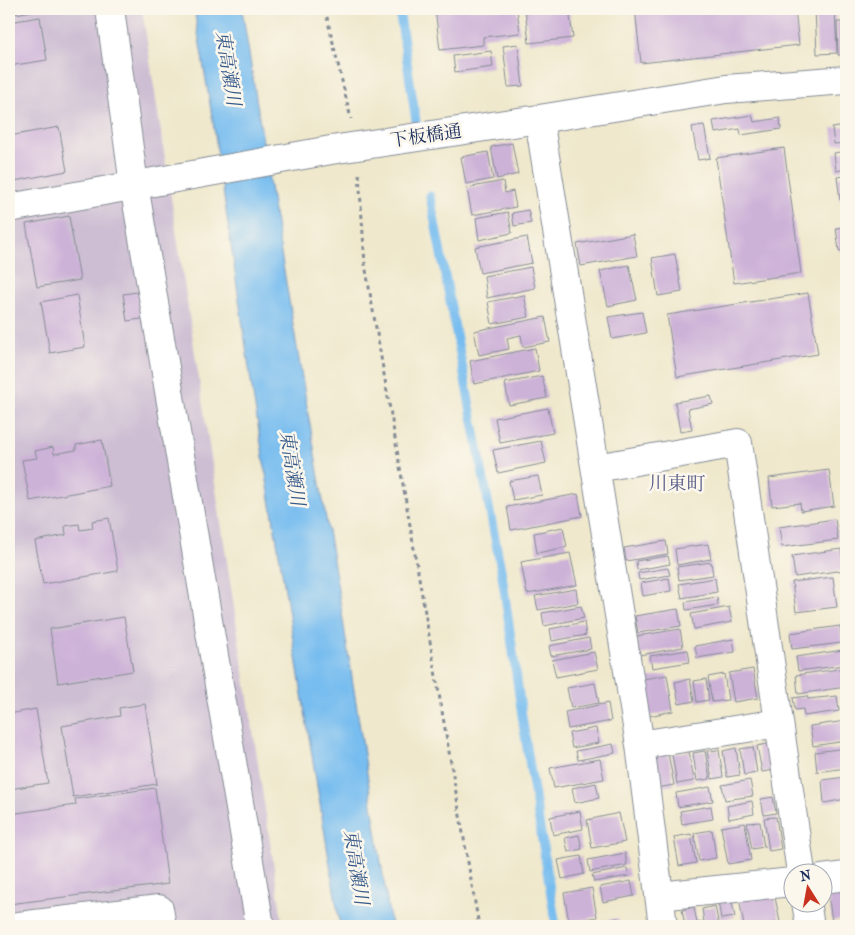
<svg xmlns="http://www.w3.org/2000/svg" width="855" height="935" font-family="'IM FELL French Canon','Noto Serif JP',serif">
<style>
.industrial{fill:#cdbed3}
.water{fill:#78bdef;stroke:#4a76a6}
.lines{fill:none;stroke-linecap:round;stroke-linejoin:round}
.stream{stroke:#78bdef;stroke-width:9}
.building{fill:#cdb2d8}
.minor-casing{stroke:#858c95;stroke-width:30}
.path{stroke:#858c95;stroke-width:3;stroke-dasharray:4 4;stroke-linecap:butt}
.minor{stroke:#fff;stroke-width:28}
.labels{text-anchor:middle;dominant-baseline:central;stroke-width:5;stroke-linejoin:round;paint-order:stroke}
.street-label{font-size:18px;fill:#1b2f5e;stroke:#fbf7ec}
.water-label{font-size:19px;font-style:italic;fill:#375a8a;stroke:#fbf7ec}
.neighbourhood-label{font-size:19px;fill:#595d89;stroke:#fbf7ec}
</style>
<rect width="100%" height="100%" fill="#fbf7ec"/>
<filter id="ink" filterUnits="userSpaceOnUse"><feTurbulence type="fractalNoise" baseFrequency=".02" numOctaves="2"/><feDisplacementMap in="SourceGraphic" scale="10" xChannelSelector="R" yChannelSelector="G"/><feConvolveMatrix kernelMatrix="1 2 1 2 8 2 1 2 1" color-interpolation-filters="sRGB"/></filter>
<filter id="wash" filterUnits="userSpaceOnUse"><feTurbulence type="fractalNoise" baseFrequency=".0096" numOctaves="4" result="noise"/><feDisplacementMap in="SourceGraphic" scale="20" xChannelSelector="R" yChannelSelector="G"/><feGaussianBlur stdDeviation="1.12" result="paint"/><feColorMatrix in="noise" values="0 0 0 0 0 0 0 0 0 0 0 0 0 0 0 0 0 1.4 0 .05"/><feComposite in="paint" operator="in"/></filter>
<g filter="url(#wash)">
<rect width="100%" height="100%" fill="#efe8cc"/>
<path class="industrial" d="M9,9H142L283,926H9Z"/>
<path class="water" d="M194,9H242L275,218L340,601L391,926H340L253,395L213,122Z"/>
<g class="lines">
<path class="stream" d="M399,9L416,121
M430,196L502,575L523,723L556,926"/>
</g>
<g id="blocks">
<path class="building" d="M9,9H38V10L9,15Z
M435,9H517L520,33L483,37V45L440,50Z
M525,9H569L573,38L529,43Z
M635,9H795L799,45L641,63Z
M815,9H835L837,53L817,54Z
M40,17L47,60L9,66V22Z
M837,22H846V55H838Z
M518,44L523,86L508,87L503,46Z
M491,51L493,67L455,72L453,56Z
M752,115L754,122L780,118L781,129L741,135L740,129L715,133L713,121Z
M704,125L710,158L698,160L692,127Z
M846,126V143L834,144L832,128Z
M59,127L67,171L9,182V136Z
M512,143L518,174L497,179L491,147Z
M784,148L801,273L734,283L716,158Z
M846,151V169L836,171L834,153Z
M488,152L493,179L466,184L461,157Z
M846,176V199L840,200L837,177Z
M503,181L505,193L513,191L516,207L472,215L467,188Z
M528,210L531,223L514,226L512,213Z
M508,212L512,233L479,240L476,218Z
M69,216L80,280L37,287L26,224Z
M846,227V250L839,251L836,228Z
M633,234L637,256L581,266L577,244Z
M527,237L532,263L480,273L475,247Z
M675,254L682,292L658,296L652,258Z
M629,265L637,300L608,306L600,271Z
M531,267L535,288L487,298L484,276Z
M144,291L148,318L127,321L123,294Z
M808,293L818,354L677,377L667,315Z
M77,295L85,347L50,353L41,302Z
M524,295L529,317L492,324L488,302Z
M642,312L646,333L612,339L608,317Z
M545,317L550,342L523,347L521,335L507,338L509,349L479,355L474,331Z
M535,348L539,371L474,384L470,361Z
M846,353V378H845L842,354Z
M542,376L547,398L509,405L505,383Z
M711,396L713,404L688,409L692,430L680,432L675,402Z
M9,399L14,421L9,422Z
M548,408L553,433L500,443L495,418Z
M102,440L110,486L30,501L22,460L37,458L35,451L53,447L54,454L76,450V445Z
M541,441L546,463L498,473L493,450Z
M829,470L834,506L801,511L800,503L772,506L769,478Z
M538,476L542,495L513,500L509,481Z
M578,494L582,516L511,530L507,507Z
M109,518L118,571L43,584L35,541L66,535L65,526L79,524L80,530L93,528L92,521Z
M835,519L838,540L782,547L779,527Z
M563,527L567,547L537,553L534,533Z
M666,541L668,554L626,561L624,548Z
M708,544L711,559L677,565L675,549Z
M841,549L844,570L795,577L792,556Z
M570,553L577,585L527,594L521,562Z
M668,556L670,564L637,570L636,561Z
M711,562L713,575L679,580L677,567Z
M668,568L670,575L639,580L638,573Z
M833,577L837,607L796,612L792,582Z
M669,578L671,591L643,596L641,583Z
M715,578L717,592L682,598L679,584Z
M576,589L578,603L538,610L535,596Z
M717,597L718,605L686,610L685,602Z
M581,606L584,618L544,626L542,613Z
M729,607L732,622L694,629L691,614Z
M678,609L681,626L638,633L635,616Z
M124,617L133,671L58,683L50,629Z
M584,622L586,635L552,641L550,629Z
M840,626L842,643L792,649L790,633Z
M680,629L683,647L640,655L637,636Z
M589,638L591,649L551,656L549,646Z
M733,639L735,652L697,658L695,646Z
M688,650L690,662L652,668L650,656Z
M843,650L845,665L798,671L796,657Z
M594,652L598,669L556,677L552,660Z
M846,668V687L798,694L796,675Z
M753,669L758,698L734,702L729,673Z
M724,674L728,700L712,702L708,677Z
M667,675L673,711L649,716L643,679Z
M690,679L694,701L679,704L675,682Z
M706,679L709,700L697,702L694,681Z
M595,683L599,703L571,708L567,688Z
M807,696L808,699L837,696L839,711L804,716L803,709L795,710L793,698Z
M608,703L611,721L568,729L565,712Z
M145,704L157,784L73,797L62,726L120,716L119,708Z
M36,709L48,783L9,789V714Z
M846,721V741L813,746L810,726Z
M596,728L599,743L572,748L569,733Z
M772,743L776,770L762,772L757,746Z
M613,744L615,753L578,760L576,751Z
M753,747L757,773L744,775L740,749Z
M736,748L740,775L727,777L723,751Z
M846,748V768L817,772L815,752Z
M719,750L723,777L712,779L707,751Z
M689,751L694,781L677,784L672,754Z
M705,751L710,779L697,781L693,753Z
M668,753L674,785L657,788L652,756Z
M600,759L604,779L554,788L550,768Z
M846,777V799L824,803L822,780Z
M750,780L753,796L725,800L722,785Z
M596,783L599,798L575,803L572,788Z
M710,787L713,801L678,807L676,793Z
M155,788L168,884L9,904V814L76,805L75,799Z
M773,797L776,813L764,815L761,799Z
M752,801L754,814L729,819L727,806Z
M711,806L713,819L682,824L680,811Z
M580,811L583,829L553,835L550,817Z
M619,813L625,842L592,848L587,820Z
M776,817L781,849L769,851L764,818Z
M760,822L764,847L752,849L747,823Z
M745,823L751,860L728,864L721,827Z
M712,830L716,858L699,861L694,833Z
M691,834L696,863L679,866L674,837Z
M579,835L582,849L568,852L565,838Z
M625,853L627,865L590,872L588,860Z
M581,856L584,874L562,879L558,860Z
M627,868L629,876L594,882L592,875Z
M631,881L634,896L603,902L600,887Z
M846,884V919L832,921L827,887Z
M592,888L597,917L569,922L564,893Z
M774,892L780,922L759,926H744L739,898Z
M730,893L735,917L721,919L717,895Z
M715,906L719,926H685L682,910L694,907L697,923L704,922L702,909Z
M618,918L620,926H583V925Z"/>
</g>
</g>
<g filter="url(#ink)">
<use href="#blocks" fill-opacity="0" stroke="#858c95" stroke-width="1"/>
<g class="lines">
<g class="minor-casing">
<path id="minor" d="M110,9L134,185L260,926
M539,119L640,745L663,926
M9,208L331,150L539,119L726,89L846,80
M596,468L738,443L801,872
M640,745L779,723
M822,879L846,876
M659,896L792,882
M806,902L810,926
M19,926L159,909L162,926"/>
</g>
<path class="path" d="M325,9L351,119
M359,174L365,264L479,926"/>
<use href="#minor" class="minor"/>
</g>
</g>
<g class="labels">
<g class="street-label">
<text transform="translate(426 136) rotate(-8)">下板橋通</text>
</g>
<g class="water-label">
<text transform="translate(228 68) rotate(81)">東高瀬川</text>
<text transform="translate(292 468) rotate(81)">東高瀬川</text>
<text transform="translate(356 867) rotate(81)">東高瀬川</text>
</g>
<g class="neighbourhood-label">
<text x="677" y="484">川東町</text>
</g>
</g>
<rect width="855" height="935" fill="none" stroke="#fbf7ec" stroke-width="30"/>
<g transform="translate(808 888) rotate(349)"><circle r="24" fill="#fbf7ec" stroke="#a1a7b3"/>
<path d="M0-4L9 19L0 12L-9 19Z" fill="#c8321e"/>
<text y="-8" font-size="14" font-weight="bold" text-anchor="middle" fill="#1b2f5e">N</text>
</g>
</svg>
